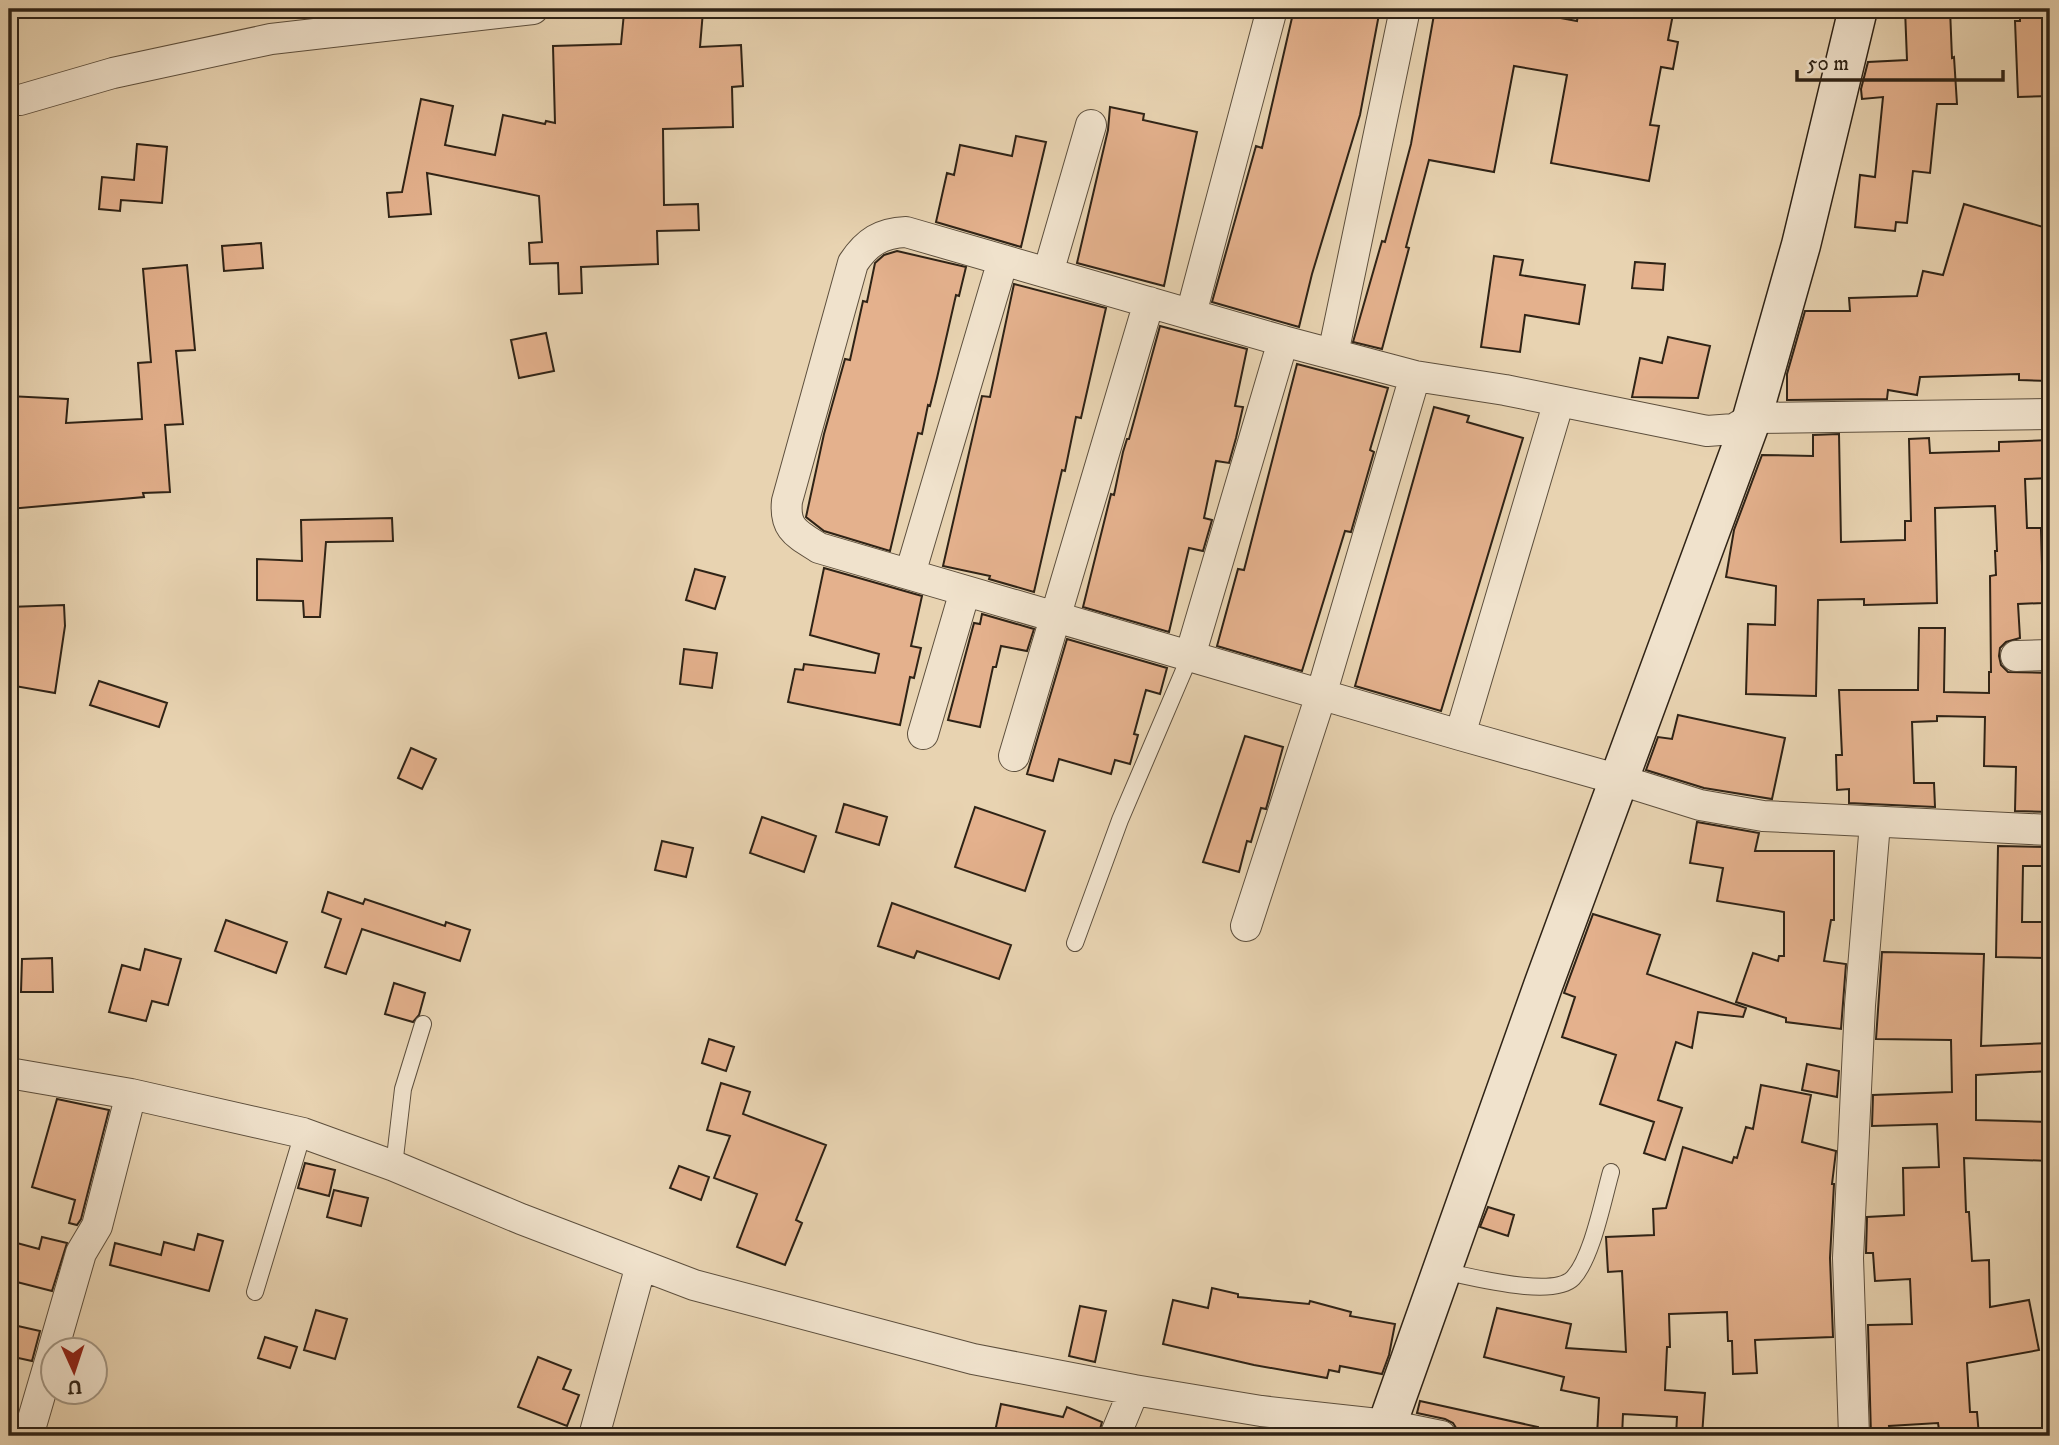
<svg xmlns="http://www.w3.org/2000/svg" width="2059" height="1445" font-family="'IM FELL DW Pica',serif">
<style>
.building{fill:#e4b18d;stroke:#2f2316;stroke-width:2}
.lines{fill:none;stroke-linecap:round;stroke-linejoin:round}
.lane-casing{stroke:#5d4f3d;stroke-width:18}
.street-casing{stroke:#5d4f3d;stroke-width:32}
.secondary-casing{stroke:#2f2316;stroke-width:41}
.lane{stroke:#f0e2cc;stroke-width:16}
.street{stroke:#f0e2cc;stroke-width:30}
.secondary{stroke:#f0e2cc;stroke-width:38}
</style>
<rect width="100%" height="100%" fill="#e8d3b1"/>
<filter id="stains"><feTurbulence type="fractalNoise" baseFrequency=".00286" numOctaves="4"/><feColorMatrix values="0 0 0 0 .2 0 0 0 0 .09 0 0 0 0 .02 0 0 0 .5 -.17"/></filter>
<radialGradient id="worn" r=".72"><stop offset=".6" stop-color="#630" stop-opacity="0"/><stop offset="1" stop-color="#630" stop-opacity=".3"/></radialGradient>
<path class="building" d="M680,9L703,11L700,47L741,45L743,86L732,87L733,127L663,129L664,205L698,204L699,230L657,231L658,264L581,267L582,293L559,294L558,263L530,264L529,243L542,242L539,196L427,173L431,214L389,217L387,193L402,192L421,99L453,106L445,145L495,155L503,115L545,124L546,121L555,123L553,46L621,44L624,13L680,17Z
M1294,9H1380L1360,115L1312,274L1299,327L1212,302L1256,146L1262,148Z
M1435,9H1529L1528,12L1577,21L1579,9H1674L1668,40L1678,42L1673,69L1661,67L1650,125L1659,126L1649,181L1551,163L1567,75L1514,66L1494,172L1429,160L1406,247L1409,248L1382,349L1353,342L1382,241L1385,242L1411,144Z
M1905,9H1950L1952,58L1954,57L1957,104H1937L1930,173L1913,171L1907,223L1896,222L1895,231L1855,227L1860,175L1875,177L1883,97L1862,99L1861,89L1868,62L1907,60Z
M2020,9H2050V96L2018,97L2015,21H2020Z
M1110,107L1144,114L1143,120L1197,132L1164,286L1077,263L1108,130Z
M1016,136L1046,142L1021,247L936,222L947,173L954,175L960,145L1012,156Z
M137,144L167,147L162,203L121,200L120,211L99,209L102,177L134,180Z
M1964,204L2050,229V381L2019,380V374L1920,377L1917,395L1888,390L1887,399L1787,400V374L1805,311H1850L1849,298L1917,296L1923,271L1943,275Z
M261,243L263,268L224,271L222,246Z
M897,251L966,267L959,296L956,295L937,378L930,406L928,405L922,434L918,433L890,551L824,531L806,517L824,434L845,359L850,360L863,301L867,302L875,263L884,255Z
M1494,256L1523,260L1520,275L1585,285L1579,324L1525,315L1520,352L1481,347Z
M1635,262L1665,264L1663,290L1632,288Z
M187,265L195,350L176,351L183,424L165,425L170,492L143,493L144,497L9,509V396L68,399L66,423L142,419L138,363L151,362L143,269Z
M1014,284L1106,308L1081,418L1076,417L1065,471L1062,470L1034,592L989,579L990,576L943,566L982,396L990,397Z
M1160,326L1247,349L1235,406L1243,407L1236,438L1229,463L1216,461L1204,518L1212,520L1203,551L1189,548L1169,632L1083,607L1111,494L1114,495L1123,452L1127,439H1129Z
M546,333L554,371L519,378L511,340Z
M1668,337L1710,346L1698,398L1632,397L1640,358L1662,363Z
M1297,364L1388,388L1370,450L1374,452L1351,532L1345,531L1302,671L1217,646L1238,569L1244,570Z
M1434,407L1469,416L1467,422L1523,438L1441,711L1355,686Z
M1839,434L1841,542L1905,540V521H1911L1909,439L1929,438L1930,453L1999,451V442L2050,440V478L2025,479L2027,528H2041L2043,603L2018,604L2020,638L2006,642L2000,648L1999,656L2001,665L2008,672L2050,673V812L2015,811L2016,767L1984,766L1985,717L1937,716V721L1912,722L1914,783H1934L1935,807L1849,803V789L1837,790L1836,755H1842L1839,690H1918L1919,628H1945L1944,692L1989,693V672H1991L1990,576L1996,575L1995,551H1997L1995,506L1935,508L1937,603L1864,605V599L1818,600L1816,696L1746,694L1748,624L1775,625L1776,586L1726,577L1734,530L1762,455L1813,456V435Z
M392,518L393,541L326,542L320,617H304L303,601L257,600V559L302,561L301,520Z
M824,568L922,596L911,646L921,648L914,678L910,677L900,725L788,702L795,669L803,670L804,664L875,673L879,654L810,635Z
M695,569L725,577L715,609L686,600Z
M64,605L65,626L55,693L9,685V607Z
M982,614L1034,629L1027,651L1001,646L996,667H993L980,727L948,720L974,623L980,624Z
M1067,639L1167,668L1160,694L1146,690L1134,734L1138,735L1130,764L1115,760L1111,774L1059,759L1053,781L1027,774Z
M684,649L717,653L712,688L680,684Z
M99,681L167,703L159,727L90,705Z
M1678,715L1785,738L1772,799L1704,788L1646,770L1658,737L1672,739Z
M1245,736L1283,747L1266,809L1261,808L1251,842L1247,841L1239,872L1203,862Z
M411,748L436,759L422,789L398,778Z
M844,804L887,817L879,845L836,832Z
M975,807L1045,831L1025,891L955,867Z
M762,817L816,836L804,872L750,853Z
M1697,822L1759,833L1755,851H1834V920H1831L1824,961L1846,964L1841,1029L1786,1022V1018L1736,1002L1753,953L1778,961L1779,956H1784V912L1717,901L1723,868L1690,863Z
M662,841L693,848L686,877L655,870Z
M1998,846L2050,847V866H2023L2022,922H2050V958L1996,957Z
M328,892L363,904L365,899L445,926L446,922L470,930L460,961L362,929L346,974L325,967L341,919L322,912Z
M892,903L1011,945L999,979L917,951L914,958L878,946Z
M1593,914L1660,935L1647,974L1746,1008L1743,1017L1698,1012L1692,1048L1676,1042L1658,1100L1682,1108L1665,1160L1644,1153L1654,1122L1600,1104L1616,1055L1562,1037L1575,997L1564,993Z
M226,920L287,942L276,973L215,951Z
M145,949L181,959L168,1005L152,1001L146,1021L109,1012L122,965L140,970Z
M1882,952L1984,954L1981,1046L2050,1043V1071L1976,1075V1120L2050,1122V1161L1964,1158L1966,1212H1969L1972,1261L1989,1260L1990,1307L2029,1300L2039,1350L1967,1363L1970,1412H1977L1979,1436H1940L1938,1423L1889,1426L1890,1435L1871,1436L1868,1325L1912,1324L1910,1279L1875,1281L1873,1253H1866L1867,1217L1904,1215L1903,1168L1939,1167L1937,1124L1872,1126L1873,1095L1952,1092L1951,1040L1876,1039Z
M52,958L53,992H21L22,959Z
M394,983L425,993L419,1015L413,1022L385,1014Z
M709,1039L734,1047L726,1071L702,1063Z
M1807,1064L1839,1071L1837,1097L1802,1090Z
M721,1083L750,1092L743,1114L826,1145L796,1220L802,1223L785,1265L737,1247L757,1194L714,1178L730,1136L707,1130Z
M1761,1085L1811,1095L1802,1142L1836,1151L1832,1184H1834L1830,1258L1833,1337L1755,1340L1757,1373L1733,1374L1732,1341H1728L1727,1312L1669,1314L1670,1347H1667L1665,1390L1705,1393L1702,1436H1676L1677,1417L1623,1414L1622,1436H1597L1599,1398L1561,1390L1564,1377L1484,1357L1497,1308L1571,1324L1566,1348L1626,1352L1622,1271L1608,1272L1606,1237L1654,1235L1653,1209L1666,1208L1683,1147L1732,1163L1734,1157L1737,1158L1746,1127L1753,1129Z
M57,1099L109,1110L81,1219L77,1225L69,1223L75,1200L32,1187Z
M305,1163L335,1170L329,1196L298,1188Z
M679,1166L709,1177L701,1200L670,1188Z
M334,1190L368,1198L361,1226L327,1217Z
M1488,1207L1514,1215L1508,1236L1480,1227Z
M198,1234L223,1241L209,1291L110,1265L115,1243L161,1255L164,1242L194,1250Z
M42,1237L67,1243L52,1291L9,1280L17,1243L39,1249Z
M1212,1288L1238,1294V1297L1309,1304L1310,1301L1351,1312L1350,1316L1395,1324L1389,1355L1382,1374L1340,1366L1339,1372L1329,1370L1327,1378L1254,1365L1163,1344L1173,1300L1208,1308Z
M1080,1306L1106,1311L1095,1362L1069,1356Z
M316,1310L347,1319L335,1359L304,1350Z
M9,1324L40,1331L32,1361L9,1356Z
M265,1337L297,1347L290,1368L258,1358Z
M538,1357L571,1370L563,1389L579,1395L567,1426L518,1407Z
M1420,1401L1538,1427L1537,1436H1479L1458,1431L1453,1423L1445,1419L1417,1413Z
M1001,1404L1063,1417L1067,1407L1102,1422L1098,1436H994Z"/>
<g class="lines">
<g class="lane-casing">
<path id="lane" d="M1075,943L1120,820L1190,656
M394,1166L403,1089L423,1024
M1442,1271C1469,1276 1553,1299 1573,1278C1592,1258 1603,1200 1611,1172
M255,1292L303,1133"/>
</g>
<g class="street-casing">
<path id="street" d="M9,100H20L113,73L271,39L533,9
M1048,273L1091,125
M1191,314L1272,9
M1333,354L1405,9
M2050,414L1752,418L1734,429L1707,431L1505,390L1415,376L1283,341L906,232C881,233 867,242 853,263L787,501C784,529 797,534 819,548L1460,735L1620,780L1700,805L1763,816L2050,830
M910,574L1003,260
M1190,656L1283,341
M2016,656L2050,655
M923,734L965,591
M1460,735L1559,401
M1014,756L1149,302
M1246,926L1321,695L1415,376
M9,1073L131,1094L303,1133L394,1166L521,1219L694,1285L973,1359L1134,1390L1261,1411L1387,1425L1441,1436
M53,1350L81,1253L97,1226L131,1094
M28,1436L52,1354
M594,1436L641,1265
M1115,1436L1134,1390
M1854,1436L1848,1258L1860,1005L1875,823"/>
</g>
<g class="secondary-casing">
<path id="secondary" d="M1381,1436L1387,1425L1544,983L1752,418L1801,245L1858,9"/>
</g>
<use href="#lane" class="lane"/>
<use href="#street" class="street"/>
<use href="#secondary" class="secondary"/>
</g>
<rect width="2059" height="1445" fill="none" stroke="#e8d3b1" stroke-width="35"/>
<rect x="10" y="10" width="2038" height="1424" fill="none" stroke="#2f2316" stroke-width="3.5"/>
<rect x="18" y="18" width="2024" height="1410" fill="none" stroke="#2f2316" stroke-width="2"/>
<g transform="translate(74 1371) rotate(177)"><circle r="33" fill="#f0e2cc" stroke="#a39683" stroke-width="2"/>
<path d="M0-5L12 26L0 18L-12 26Z" fill="#8f2418"/>
<text y="-10" font-size="19" font-weight="bold" text-anchor="middle" fill="#2f2316">U</text>
</g>
<path d="M1797 70v10h206v-10" fill="none" stroke="#2f2316" stroke-width="3.5"/>
<text x="1807" y="70" font-size="21" fill="#2f2316" stroke="#f0e2cc" stroke-width="5" paint-order="stroke">50 m</text>
<rect width="100%" height="100%" filter="url(#stains)"/>
<rect width="100%" height="100%" fill="url(#worn)"/>
</svg>
